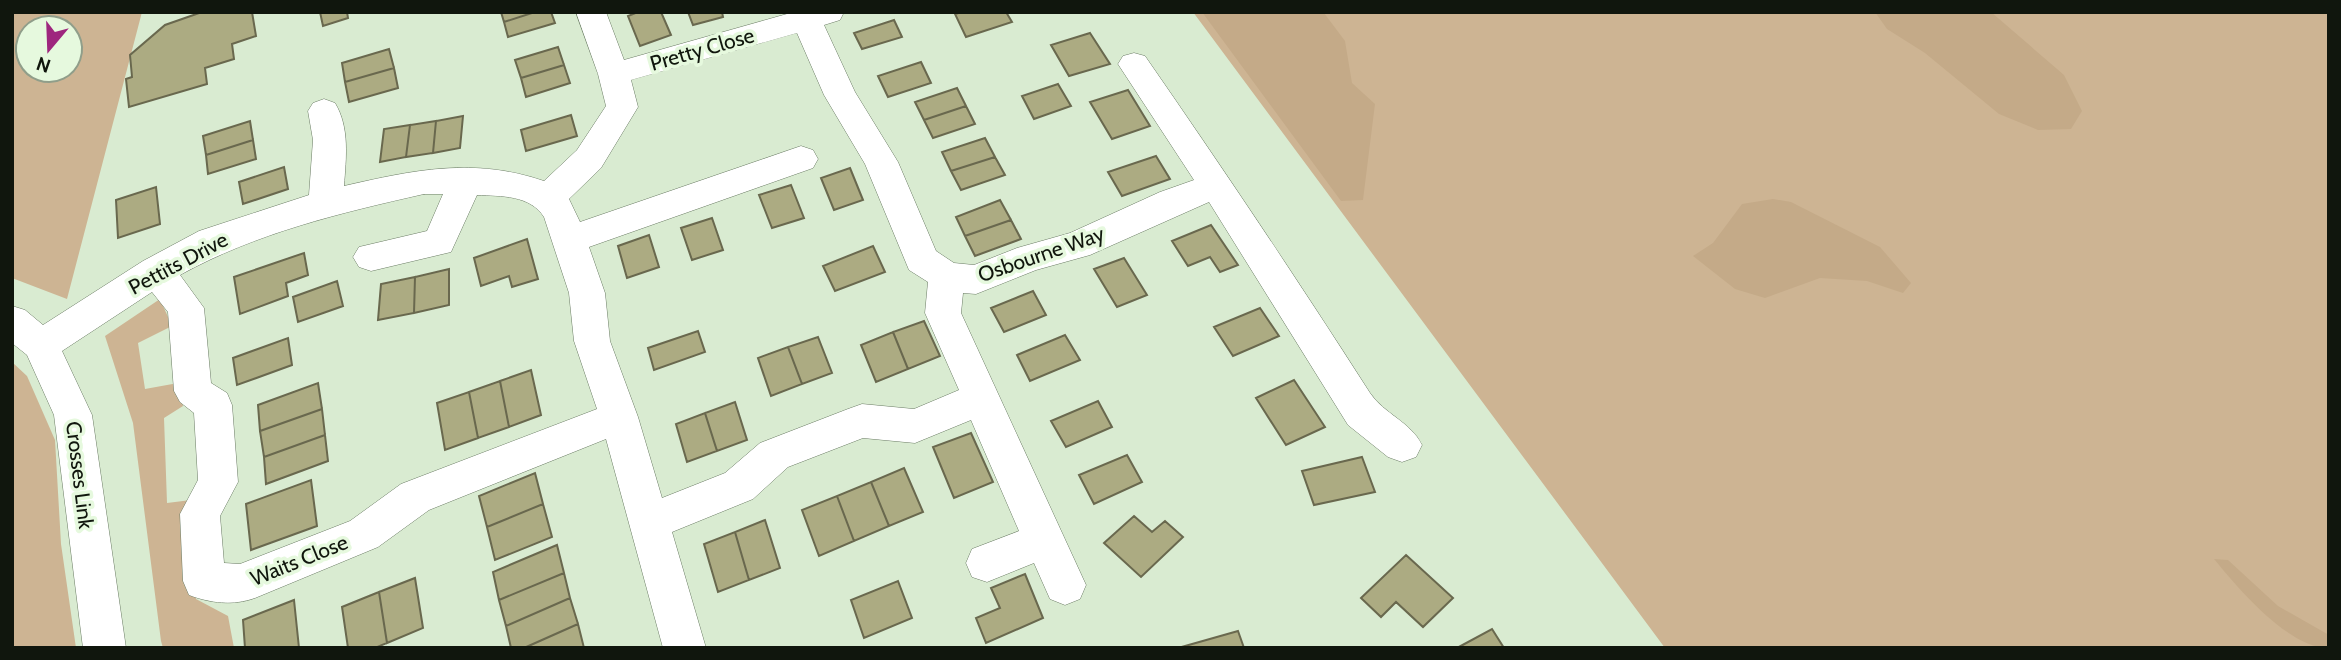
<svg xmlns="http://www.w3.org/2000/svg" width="2341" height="660" font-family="Cabin,sans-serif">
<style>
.green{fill:#cdb493;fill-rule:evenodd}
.forest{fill:#c4aa88}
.building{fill:#acab82;stroke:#69684e;stroke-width:2}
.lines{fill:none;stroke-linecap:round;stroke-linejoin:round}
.street-casing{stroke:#6b7c65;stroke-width:1}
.street{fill:#fff;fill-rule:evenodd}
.labels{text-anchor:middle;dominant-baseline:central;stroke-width:7;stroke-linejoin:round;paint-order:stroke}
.street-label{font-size:21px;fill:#10160d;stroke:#e6f9de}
</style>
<rect width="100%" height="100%" fill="#d9ebd1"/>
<path class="green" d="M12,12H142L67,299L12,278ZM28,28H70V70H28Z
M1193,12H2329V648H1665Z
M160,299L172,326L138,343L145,389L178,383L183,406L164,418L167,503L191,500L196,599L228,616L234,648H163L161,641L133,423L105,336Z
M12,362L27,376L55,440L61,544L76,648H12Z"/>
<path class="forest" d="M1202,12L1324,13L1345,41L1352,83L1375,104L1363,200L1341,201Z
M1875,12H1991L2064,75L2082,111L2071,129L2038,130L1999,114L1925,53L1887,29Z
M1773,199L1791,202L1880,247L1911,283L1903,293L1867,281L1820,278L1765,298L1735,289L1693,256L1713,243L1742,204Z
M2214,559L2228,560L2278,606L2329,635V648C2288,648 2238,588 2214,559Z"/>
<path class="building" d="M202,12H252L256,36L232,44L234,59L205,68L207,84L129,107L126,79L132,77L130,55L165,25Z
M320,12H347L348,18L323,26Z
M501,12H535L504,22Z
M535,12H551L555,23L508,37L504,22Z
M638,12H661L671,35L640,46L628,16Z
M688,12H722L723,17L693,25Z
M962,12H1006L1012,22L966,37L955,14Z
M894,20L902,37L862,49L854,33Z
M1090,33L1110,64L1069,76L1051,45Z
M558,47L564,65L521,78L515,60Z
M389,49L394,68L345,82L342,63Z
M921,62L931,83L888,97L878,76Z
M564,65L570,83L526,97L521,78Z
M394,68L398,88L349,102L345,82Z
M1058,84L1071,106L1034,119L1022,96Z
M957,88L966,106L924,120L915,102Z
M1128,90L1150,126L1112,139L1090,102Z
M966,106L975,124L933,138L924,120Z
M571,115L577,136L526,151L521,130Z
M463,116L460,148L433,153L436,121Z
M250,121L253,140L206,155L203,136Z
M436,121L433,153L406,157L410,125Z
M410,125L406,157L380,162L384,129Z
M985,138L995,157L951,171L942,152Z
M253,140L256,159L208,174L206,155Z
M1156,156L1170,179L1122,196L1108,172Z
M995,157L1005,175L961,190L951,171Z
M284,167L288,189L243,204L239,182Z
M850,168L863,200L834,210L821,178Z
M791,185L804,218L772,228L759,195Z
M156,187L160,224L118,238L116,200Z
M1000,200L1011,220L965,236L956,217Z
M712,218L723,250L692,260L681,228Z
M1011,220L1021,239L975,256L965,236Z
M1211,225L1238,265L1220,272L1210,257L1188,266L1172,241Z
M649,235L659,267L627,278L618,246Z
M527,239L538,279L512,287L509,276L481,286L474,258Z
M873,246L885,272L835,291L823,266Z
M304,253L308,275L286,283L288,296L240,314L234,277Z
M1124,258L1147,295L1117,307L1094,269Z
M449,269V305L414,313L415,277Z
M415,277L414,313L378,320L381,284Z
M337,281L343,306L298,322L293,297Z
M1033,291L1046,315L1004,332L991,308Z
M1260,308L1279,336L1233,356L1214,327Z
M924,321L940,356L908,369L893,332Z
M698,331L705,352L654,370L648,348Z
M893,332L908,369L876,382L861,345Z
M1065,335L1080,360L1030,381L1017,355Z
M818,337L832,373L802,384L788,347Z
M288,338L292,365L237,385L233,358Z
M788,347L802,384L771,396L758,358Z
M531,370L541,415L509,427L500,381Z
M1294,380L1325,427L1286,445L1256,398Z
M500,381L509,427L478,438L469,392Z
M318,383L322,409L260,431L258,405Z
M469,392L478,438L445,450L437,403Z
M1098,401L1112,427L1066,447L1051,421Z
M735,402L747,440L717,451L705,413Z
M322,409L325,435L264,457L260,431Z
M705,413L717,451L687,462L676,424Z
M971,433L993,482L954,498L933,447Z
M325,435L328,461L266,484L264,457Z
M1127,455L1142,482L1094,504L1079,475Z
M1362,457L1375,492L1314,505L1302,471Z
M904,468L923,512L889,526L871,482Z
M535,473L543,504L487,527L479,496Z
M311,480L317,526L251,550L246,504Z
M871,482L889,526L854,541L837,496Z
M837,496L854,541L819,556L802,510Z
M543,504L552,537L495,560L487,527Z
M1134,516L1152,532L1165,521L1183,537L1141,577L1104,543Z
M765,520L780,568L749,580L735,532Z
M735,532L749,580L718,592L704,544Z
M557,545L564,573L499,600L493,572Z
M1406,555L1453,598L1423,627L1396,602L1381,617L1361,598Z
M564,573L570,598L506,626L499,600Z
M1025,574L1043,618L986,643L976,618L1000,608L991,588Z
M415,578L423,628L387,643L379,592Z
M898,581L912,618L864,638L851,600Z
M379,592L387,643L375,648H348L342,607Z
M570,598L578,624L524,648H511L506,626Z
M294,600L299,648H245L243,620Z
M578,624L584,648H524Z
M1492,629L1504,648H1457Z
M1238,631L1244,648H1178Z"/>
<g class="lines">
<g class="street-casing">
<path id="street" d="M576,12H606L624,60L794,12H844L840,20L824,25L855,92L898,162L936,251L954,263L974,265L1017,248L1070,233L1160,192L1194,180L1118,64L1123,56L1134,53L1145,56C1222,167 1297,279 1370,393C1384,414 1411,422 1422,445L1416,457L1402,462L1388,457L1348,425L1209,202L1090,255L1036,270L976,294L963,293L961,313L1086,585L1080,599L1065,605L1050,599L1034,563L987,582L972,577L966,563L972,549L1019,531L971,420L915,443L863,438L788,467L753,499L672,532L706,648H663L606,439L429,510L378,547L255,598C233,606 210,603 189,595L183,581L180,514L198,480L194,413L180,402L174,391L168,312L152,292L62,351L92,415L126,648H83L54,415L27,355L12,343V306L25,310L43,325L143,261L199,231L309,195L313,140L308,111L313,103L324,99L335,103C350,128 346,158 344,186C414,170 474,157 544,181L577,150L606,106L598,74ZM797,33L824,95L865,164L909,270L928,282L925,313L959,390L914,409L862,404L848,409L760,443L725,473L662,498L638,417L610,341L605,293L589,247L813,168L818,159L813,150L801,146L580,222L569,199L601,168L638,107L631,80ZM424,194H443L427,231L359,247L353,257L359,267L371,271L451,252L477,195C501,196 530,195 544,217L569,293L574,341L597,409L401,484L350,521L240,564L224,563L220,516L238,482L232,405L227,393L211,383L204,308L180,275C256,233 340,213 424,194Z"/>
</g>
<use href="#street" class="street"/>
</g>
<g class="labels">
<g class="street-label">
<text transform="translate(702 49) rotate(-16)">Pretty Close</text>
<text transform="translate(1041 254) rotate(-19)">Osbourne Way</text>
<text transform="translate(178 263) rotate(-28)">Pettits Drive</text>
<text transform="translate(80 475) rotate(83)">Crosses Link</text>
<text transform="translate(299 560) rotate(-22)">Waits Close</text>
</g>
</g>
<rect width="2341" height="660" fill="none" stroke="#10160d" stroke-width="28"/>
<g transform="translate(49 49) rotate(199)"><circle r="33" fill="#e6f9de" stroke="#909e8a" stroke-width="2"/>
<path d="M0-5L12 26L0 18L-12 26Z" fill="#9e267e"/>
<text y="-10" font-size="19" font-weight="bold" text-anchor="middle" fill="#10160d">N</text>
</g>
</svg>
